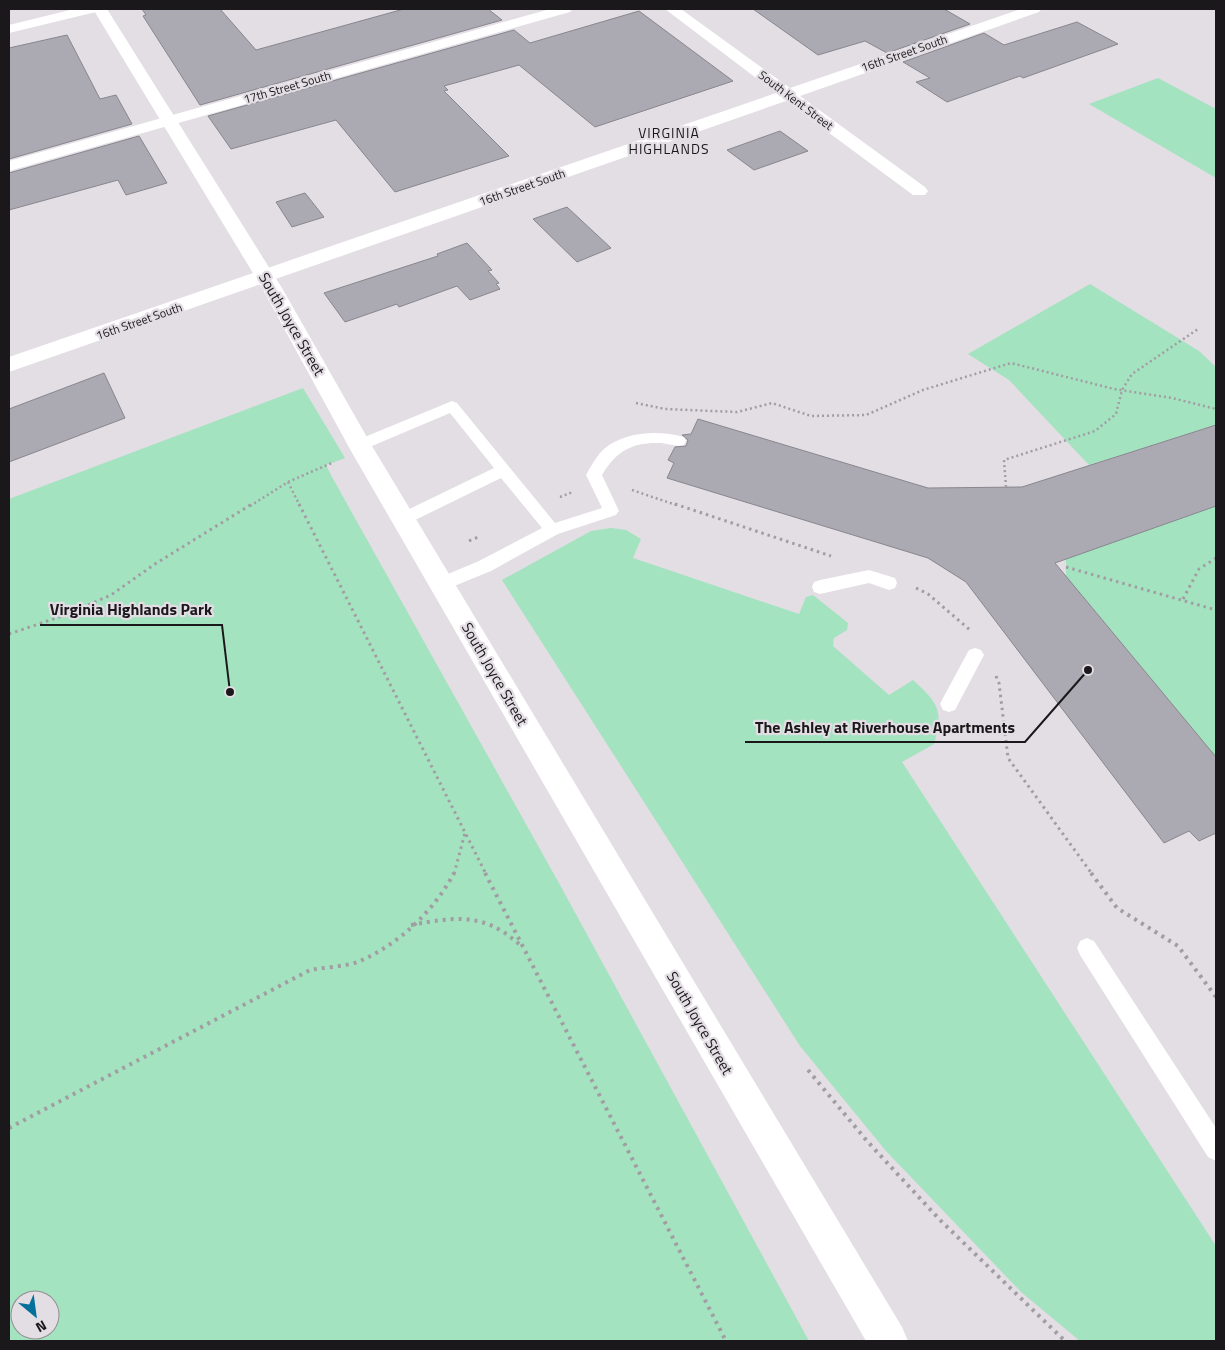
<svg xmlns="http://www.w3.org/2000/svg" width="1225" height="1350" font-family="'Titillium Web',sans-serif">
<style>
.green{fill:#a3e3c0;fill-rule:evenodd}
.building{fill:#abaab2;stroke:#88868e}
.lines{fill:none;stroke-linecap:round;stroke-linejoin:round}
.path-far3{stroke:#a29da3;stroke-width:2;stroke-dasharray:1 2.5;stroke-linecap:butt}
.path-far2{stroke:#a29da3;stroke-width:2.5;stroke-dasharray:2 3;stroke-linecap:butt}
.path-far1{stroke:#a29da3;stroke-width:3;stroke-dasharray:2.5 4;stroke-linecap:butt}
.path{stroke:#a29da3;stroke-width:4;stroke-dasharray:3 5;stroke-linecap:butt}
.service{fill:#fff;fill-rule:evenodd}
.minor{fill:#fff;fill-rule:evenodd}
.tertiary{fill:#fff;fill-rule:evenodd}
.labels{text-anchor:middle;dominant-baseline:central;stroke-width:4.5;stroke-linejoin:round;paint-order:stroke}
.far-street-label{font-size:12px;fill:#1a181a;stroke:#e3dde4}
.far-neighbourhood-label{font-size:14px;letter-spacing:1px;fill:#1a181a;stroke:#e3dde4}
.street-label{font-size:15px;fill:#1a181a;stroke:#e3dde4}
.leader{fill:none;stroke:#1a181a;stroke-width:2}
.callout-dot{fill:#1a181a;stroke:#e3dde4;stroke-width:2}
.callout-label{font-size:16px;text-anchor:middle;font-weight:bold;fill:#1a181a;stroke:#e3dde4;stroke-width:4.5;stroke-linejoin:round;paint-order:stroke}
</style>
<rect width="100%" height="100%" fill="#e3dde4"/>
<path class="green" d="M1158,78L1216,109V178L1089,104Z
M1090,284L1199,351L1216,367V425L1089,465L1009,380L968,354Z
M303,388L345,458L326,465L332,477L560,885L809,1341H9V499ZM20,1300H50V1330H20Z
M1216,506V757L1066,576V559Z
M611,528L626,530L641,539L633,558L799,614L806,597L813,595L848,623L847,630L834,638L833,646L889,695L913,680C938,703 944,710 934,744L902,762L1216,1246V1341H1080L1021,1292L886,1151L800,1046L502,580L591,531Z"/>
<path class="building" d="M142,9H220L256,50L404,9H488L502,20L200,105L143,16L146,15Z
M753,9H944L970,24L887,53L865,41L818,55Z
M639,11L733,81L595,127L519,65L444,86L448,90L444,91L509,156L395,192L336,120L231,149L208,116L514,30L530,43Z
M1077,22L1118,44L1023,78L1020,76L947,102L916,82L930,78L903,62L984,33L1004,45Z
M67,35L100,99L116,95L132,124L9,159V48Z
M780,131L808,151L754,170L727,150Z
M139,136L167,183L126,195L118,180L9,210V173Z
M305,193L324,217L292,227L276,202Z
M567,207L611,248L577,262L533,219Z
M467,243L492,270L488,271L499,283L496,284L500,289L470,300L457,286L399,307L397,304L345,322L324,293L438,256L437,254Z
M104,373L125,418L9,462V409Z
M698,419L928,488L1022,487L1216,425V506L1055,563L1216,757V833L1199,841L1189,831L1164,843L966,582L928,558L667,478L674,463L668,460L675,447L686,446L688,440L682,435L691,434Z"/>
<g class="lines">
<path class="path-far3" d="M1142,9H1147"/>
<path class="path-far2" d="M636,403L665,409L737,412L772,403L811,416L866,415L923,390L1011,363L1114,389L1172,398L1216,409
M288,482L300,506
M1006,487L1004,460L1095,431L1116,414L1122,390L1132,374L1198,329
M632,490L679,506
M560,497L573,492
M250,506L288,482L334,462"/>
<path class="path-far1" d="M299,504L486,874
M675,504L831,556
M469,541L478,537
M1066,567L1216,610
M916,588L928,594L970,630
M1183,599L1199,569L1216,558
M9,634L65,615L111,595L155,564L252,504
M996,676L999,683L1008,758L1092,874
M454,874L465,833"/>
<path class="path" d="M485,873L726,1341
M1091,873L1117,908L1178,946L1216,997
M411,925C455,917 483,912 519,944
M808,1070L867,1141L940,1220L1065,1341
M9,1128L310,970C326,967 345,967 360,961C399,944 434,911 454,873"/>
<path class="service" d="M452,401L457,403L555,523L602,508L586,475C591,466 597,455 604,449C625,431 659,430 684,437L686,441L684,445C676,447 669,444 661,443C632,442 616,451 602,475L619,511L616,515L558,534L491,571L442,591L436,589L434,584L436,579L479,561L542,528L501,478L409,523H397L395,519L397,515L494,468L450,413L365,449H355L353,445L355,441Z
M869,570L895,578L897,583L895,588L889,590L869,583L820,594L814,592L812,587L814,582L820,580Z
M975,648L981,650L984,655L955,710L949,712L943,710L940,704L943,698L969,650Z
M1087,938L1094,941L1216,1128V1161L1208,1157L1080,955L1077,948L1080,941Z"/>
<path class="minor" d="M74,9H98L96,12L9,33V25Z
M550,9H572L570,12L9,171V161Z
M665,9H681L790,88L1021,9H1041L1039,12L800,96L925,187L928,191L925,195H913L786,101L9,372V357L776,93Z"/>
<path class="tertiary" d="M93,9H107L282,288L372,446L902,1327L908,1341H866L351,451L262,288Z"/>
</g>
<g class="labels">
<g class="far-street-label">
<text transform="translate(904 53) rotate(-19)">16th Street South</text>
<text transform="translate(287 87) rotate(-16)">17th Street South</text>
<text transform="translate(796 100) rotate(37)">South Kent Street</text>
<text transform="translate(522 187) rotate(-19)">16th Street South</text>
<text transform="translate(139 321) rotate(-19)">16th Street South</text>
</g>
<g class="far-neighbourhood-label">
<text x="669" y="132">VIRGINIA<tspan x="669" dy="16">HIGHLANDS</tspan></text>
</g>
<g class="street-label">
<text transform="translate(292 324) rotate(60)">South Joyce Street</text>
<text transform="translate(495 674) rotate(60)">South Joyce Street</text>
<text transform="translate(700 1023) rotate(60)">South Joyce Street</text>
</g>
</g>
<path class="leader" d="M230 692L222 625H40M1088 670L1025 742H745"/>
<g class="callout-dot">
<circle cx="230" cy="692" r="5"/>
<circle cx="1088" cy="670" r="5"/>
</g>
<g class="callout-label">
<text x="131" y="615">Virginia Highlands Park</text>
<text x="885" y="733">The Ashley at Riverhouse Apartments</text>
</g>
<rect width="1225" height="1350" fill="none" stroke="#1a181a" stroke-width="20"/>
<g transform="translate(35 1315) rotate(151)"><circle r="24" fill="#e3dde4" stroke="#938e93"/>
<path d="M0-4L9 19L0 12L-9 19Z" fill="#05709c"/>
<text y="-8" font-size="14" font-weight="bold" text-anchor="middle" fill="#1a181a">N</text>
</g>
</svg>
